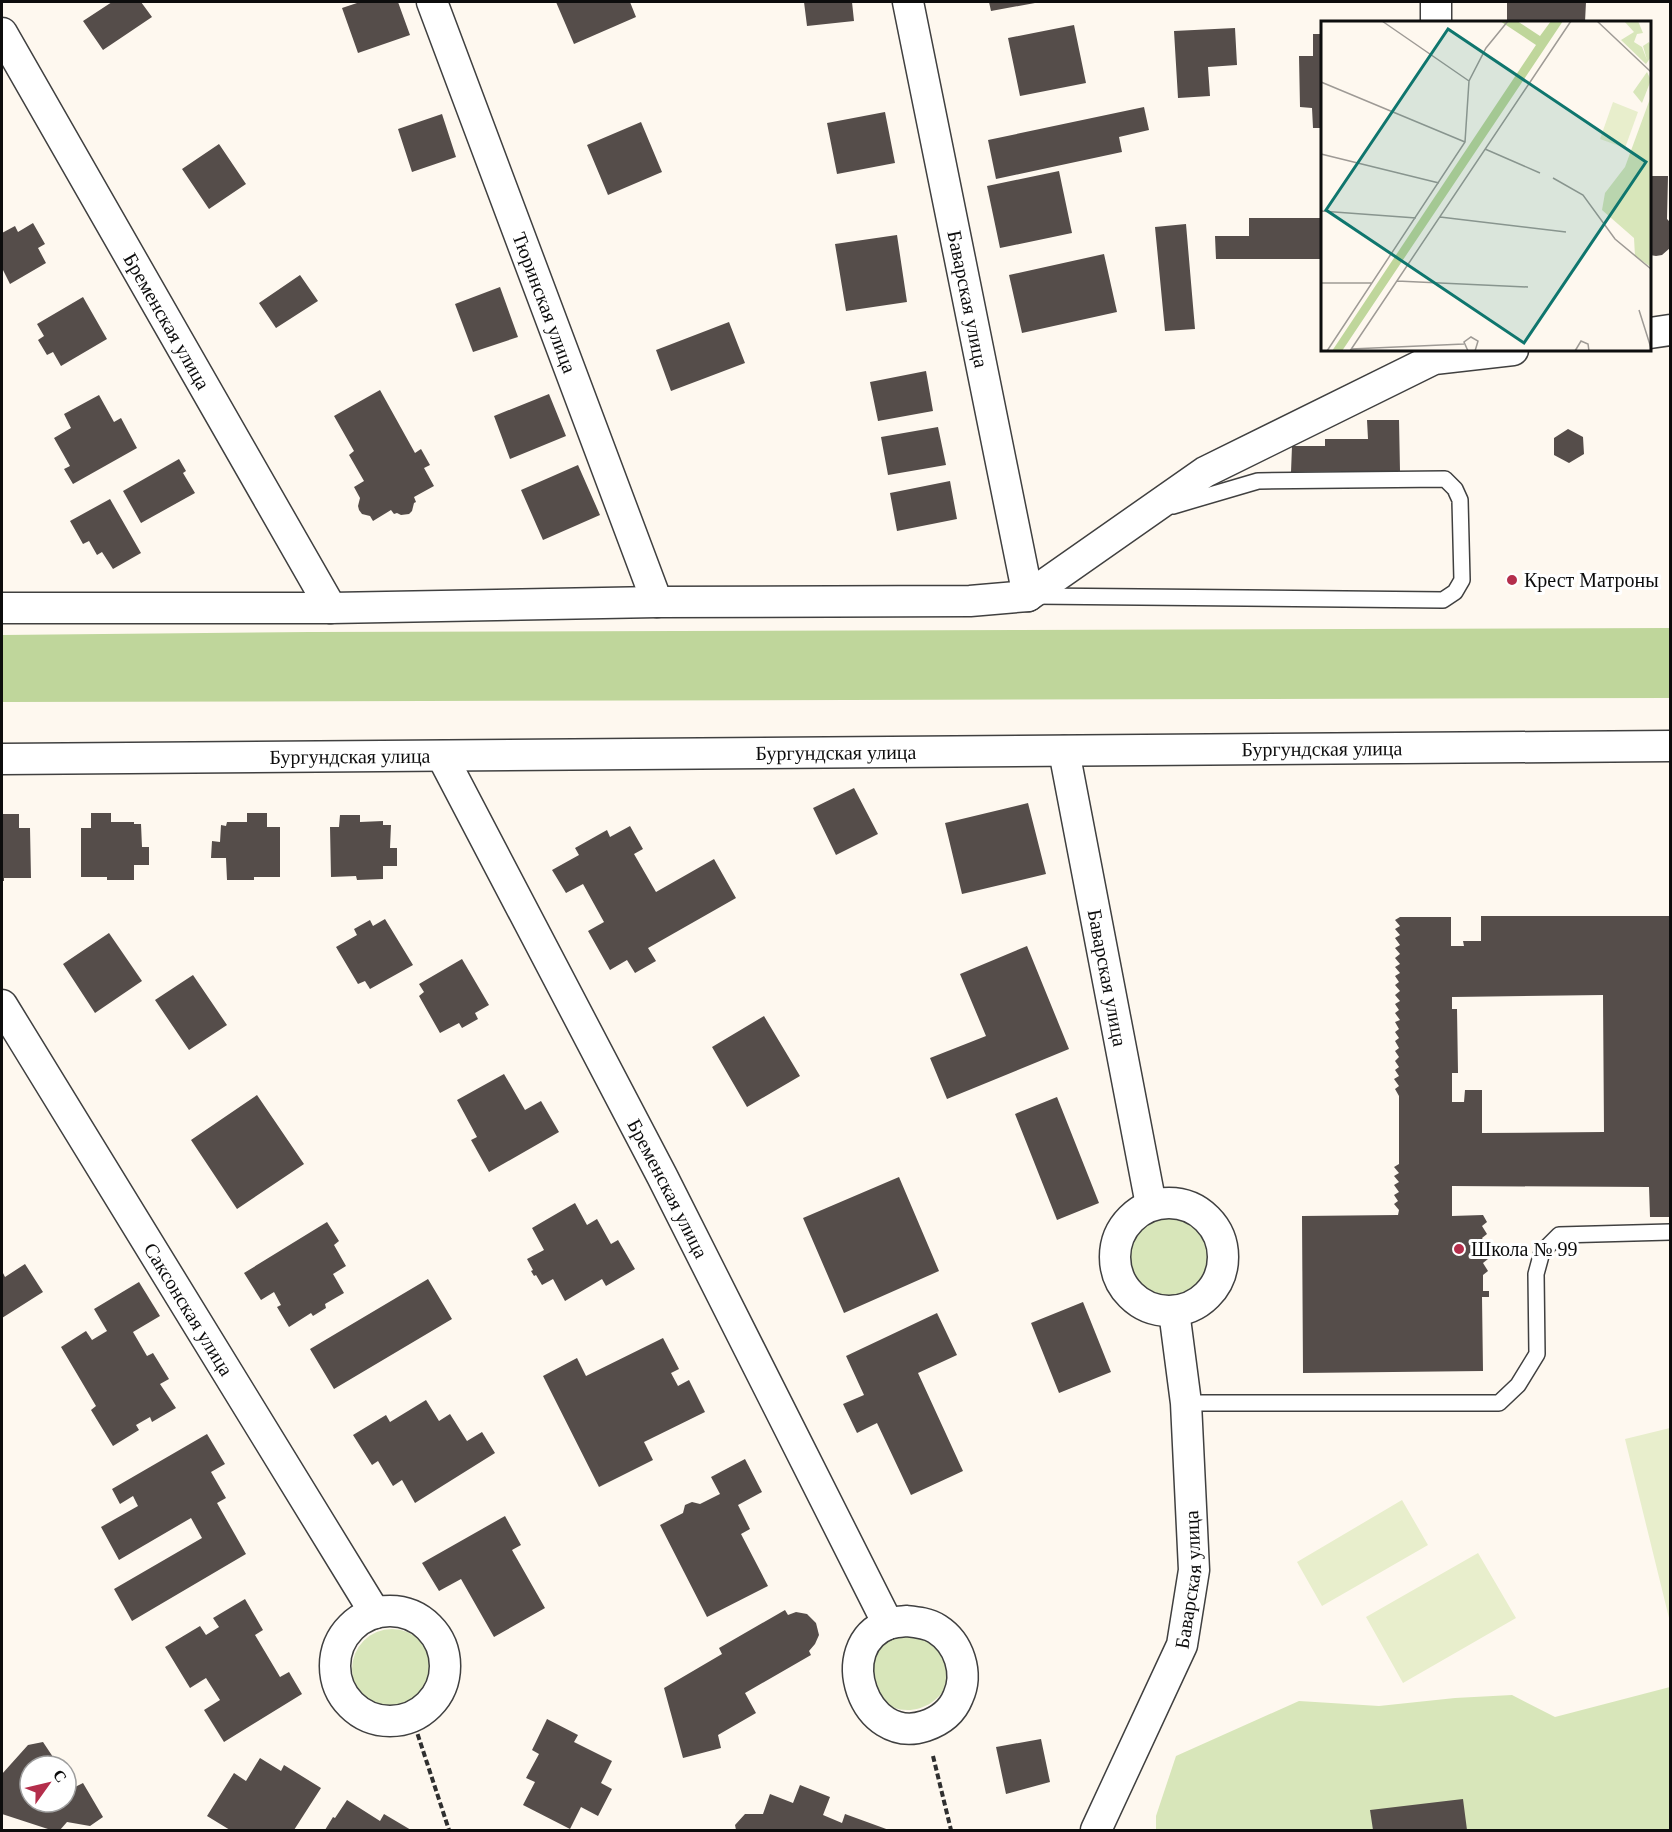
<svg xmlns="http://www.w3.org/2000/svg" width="1672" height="1832" font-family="Georgia,serif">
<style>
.green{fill:#d8e6ba}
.forest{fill:#bfd69b}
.pitch{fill:#e8eecc}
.building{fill:#554d4a;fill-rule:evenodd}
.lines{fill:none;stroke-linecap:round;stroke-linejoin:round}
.service-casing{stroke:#404040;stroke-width:18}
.minor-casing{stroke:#404040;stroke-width:33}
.path{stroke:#2f2f2f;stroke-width:4;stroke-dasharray:6 3;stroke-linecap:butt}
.service{stroke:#fff;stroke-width:15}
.minor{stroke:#fff;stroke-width:30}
.poi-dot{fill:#b42e4b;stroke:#fff;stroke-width:2}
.labels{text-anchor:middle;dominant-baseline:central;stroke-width:6;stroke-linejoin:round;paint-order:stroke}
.street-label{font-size:20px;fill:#0d0d0d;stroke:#fff}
.poi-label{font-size:20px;fill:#0d0d0d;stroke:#fff;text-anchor:start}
.inset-road{fill:none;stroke:#9e9a95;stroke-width:1.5}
.view{fill:#0f766e;fill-opacity:0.15;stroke:#0f766e;stroke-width:3}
.inset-edge{fill:none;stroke:#0d0d0d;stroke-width:3}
</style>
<rect width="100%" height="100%" fill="#fef8ef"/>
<path class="green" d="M1130 1257a39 39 0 1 1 78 0a39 39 0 1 1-78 0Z
M352 1669a40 40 0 1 1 80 0a40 40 0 1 1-80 0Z
M909,1629L942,1646C945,1658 951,1670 947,1683C938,1709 901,1720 881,1699C875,1693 871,1669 869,1659L875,1646Z
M1670,1687V1830H1156V1816L1176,1756L1299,1701L1379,1706L1455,1698L1512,1695L1555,1717Z"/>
<path class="forest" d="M1670,628V698L2,702V635L310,632Z"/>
<path class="pitch" d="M1670,1428V1622L1625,1439Z
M1402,1500L1428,1545L1322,1606L1297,1562Z
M1478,1553L1516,1618L1403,1683L1366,1617Z"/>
<path class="building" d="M112,2H141L152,17L103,50L83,21Z
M360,2H398L410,35L358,53L342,8Z
M556,2H630L636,17L574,44Z
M804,2H852L854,21L807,26Z
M989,2H1035V3L991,11Z
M1507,2H1586L1585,22H1507Z
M1074,25L1086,83L1020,96L1008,38Z
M1235,28L1237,65L1208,67L1210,96L1178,98L1174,31Z
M1313,34H1322V128H1313L1312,108L1300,107L1299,56H1313Z
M1144,107L1149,130L1119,137L1122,152L996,179L988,140Z
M885,112L895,163L837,174L827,123Z
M442,114L456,157L412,172L398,129Z
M641,122L662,172L608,195L587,145Z
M219,144L246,184L209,209L182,169Z
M1059,171L1072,233L1000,248L987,186Z
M1650,176H1668L1667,219L1670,222V248L1662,255L1656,256L1650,255Z
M1249,218H1322V259H1216L1215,236H1249Z
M33,223L45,244L38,248L46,263L10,284L2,268V233L15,226L18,232Z
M1186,224L1195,329L1165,331L1155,227Z
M897,235L907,302L846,311L835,244Z
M1104,254L1117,312L1022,333L1009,275Z
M300,275L318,301L276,328L259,303Z
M500,287L518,337L473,352L455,304Z
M83,297L107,339L61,366L53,352L47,355L38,340L44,336L37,324Z
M729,322L745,363L671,391L656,350Z
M926,371L933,411L878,421L870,382Z
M380,390L415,453L421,449L430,465L424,468L434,486L414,497L416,502L414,503L412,511L409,514L401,515L397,513L394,514L391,510L373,521L370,516L362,514L359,510L358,506L360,498L354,487L364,481L349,455L354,451L334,416Z
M549,394L566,436L510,459L494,416Z
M99,395L114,422L121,418L137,448L73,484L64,469L70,466L54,438L71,428L64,414Z
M1367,420H1399L1400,471L1291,472L1292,446H1325V439H1368Z
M938,427L946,465L888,475L881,437Z
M1568,429L1583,437L1584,454L1569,463L1554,455V438Z
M179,459L186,471L183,473L195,493L141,523L123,491Z
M578,465L600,515L543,540L521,490Z
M950,481L957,519L897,531L890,493Z
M110,499L141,553L113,569L102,552L97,555L89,541L83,544L70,521Z
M854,788L878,834L836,855L813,808Z
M1028,803L1046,874L962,894L945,823Z
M91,813H111V822H134V824H141L142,847H149V865H134V880H107V877H81V828H91Z
M247,813H267V827H280V877H254V880H227L226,858H211L212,841L220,842L221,825L226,826L227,822H247Z
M2,814H19V828H30L31,878H4V881H2Z
M340,815H360V822L383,821V825H391L390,848H397V866H383V879L357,880L356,876L331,877L330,827H339Z
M630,826L643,849L634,854L656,892L714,859L736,898L648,948L656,961L635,973L627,960L610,970L588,931L604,922L583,884L566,893L552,870L579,855L575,848L607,830L610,837Z
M1481,916H1670V1217H1650L1649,1187L1452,1186V1216L1483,1215L1487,1222L1482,1226L1487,1234L1482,1238L1487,1246L1482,1250L1488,1259L1483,1263L1488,1271L1483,1275V1291H1489V1297H1482L1483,1371L1303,1373L1302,1216L1398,1215L1399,1210L1394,1204L1398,1201L1394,1195L1399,1192L1394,1185L1399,1182L1394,1176L1399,1173L1394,1167L1399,1164V1096L1395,1089L1399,1086L1394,1079L1399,1076L1395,1070L1399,1067L1395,1061L1399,1057L1395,1051L1399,1048L1395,1041L1399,1038L1395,1032L1399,1029L1395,1022L1400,1020L1395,1013L1399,1010L1395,1004L1400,1001L1395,995L1400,991L1395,985L1399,982L1395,976L1400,973L1395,967L1400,964L1395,958L1400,954L1395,948L1400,945L1395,938L1400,935L1395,929L1400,926L1395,920L1400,917H1451V946H1464L1463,941H1481ZM1603,995L1604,1132L1482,1133V1090H1465L1464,1102H1452V1073H1458L1457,1009H1452V997Z
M385,919L413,965L370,989L365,981L358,984L336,947L357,935L354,929L370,920L373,926Z
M109,933L142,981L95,1013L63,964Z
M1027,946L1069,1049L947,1099L930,1058L986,1036L960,974Z
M462,959L489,1005L475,1013L478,1019L462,1028L459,1023L440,1033L419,996L424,992L419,984Z
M193,975L227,1025L189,1050L155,1000Z
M764,1016L800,1076L747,1107L712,1047Z
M504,1074L525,1110L541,1101L559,1132L489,1172L471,1140L477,1137L457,1100Z
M257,1095L304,1164L237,1209L191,1140Z
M1057,1097L1099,1203L1057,1220L1015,1114Z
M899,1177L939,1271L844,1313L803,1218Z
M575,1203L587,1225L597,1219L611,1244L618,1240L635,1269L606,1286L602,1279L565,1301L553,1279L542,1285L536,1275L534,1276L531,1271L533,1270L527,1259L544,1250L532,1228Z
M327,1222L339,1241L334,1245L346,1266L333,1274L344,1293L325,1304L326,1308L313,1316L311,1313L289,1327L277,1307L281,1305L274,1292L261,1300L244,1273Z
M25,1264L43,1292L2,1318V1271L5,1277Z
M428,1279L452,1319L334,1389L310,1349Z
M139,1282L160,1316L133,1332L147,1356L153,1353L169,1379L160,1384L176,1408L152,1422L150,1417L136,1425L139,1430L113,1446L91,1410L96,1406L61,1347L86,1331L92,1340L107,1331L94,1309Z
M1083,1302L1111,1372L1059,1393L1031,1323Z
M937,1313L957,1355L918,1373L963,1471L911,1495L877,1423L857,1433L843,1404L864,1395L846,1356Z
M663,1338L679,1369L671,1373L678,1386L689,1380L705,1412L644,1442L653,1460L599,1487L543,1376L577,1358L586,1376Z
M426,1400L439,1421L450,1414L467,1441L482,1432L495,1453L415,1503L402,1480L393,1486L378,1461L372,1465L353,1435L386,1415L390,1422Z
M207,1434L225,1464L211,1472L226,1498L217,1503L246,1554L132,1621L114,1589L202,1538L191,1518L119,1560L101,1527L138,1506L133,1496L120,1504L112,1489Z
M745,1459L762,1492L738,1505L750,1529L741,1534L768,1586L707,1617L660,1525L683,1513L685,1505L692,1502L700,1504L720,1494L711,1477Z
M505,1516L521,1545L512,1550L545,1608L494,1637L461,1579L439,1591L422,1563Z
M245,1599L263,1630L255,1635L280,1677L289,1672L302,1694L224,1742L204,1710L220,1700L206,1678L190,1688L165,1647L200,1626L206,1635L219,1627L213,1618Z
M785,1610L788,1615L796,1612L807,1614L816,1623L819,1635L815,1644L809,1651L811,1655L745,1693L756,1713L718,1735L721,1748L683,1758L664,1688L722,1654L719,1648Z
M547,1719L578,1735L574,1742L612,1761L601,1783L612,1789L598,1816L581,1807L570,1829L523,1805L535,1782L526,1778L539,1754L532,1750Z
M1041,1739L1050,1782L1006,1794L996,1747Z
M43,1742L59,1766H30V1802H66V1777L73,1788L83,1783L103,1817L90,1826L67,1822L60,1830H51L2,1814V1774L28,1745Z
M260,1758L281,1771L284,1765L321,1788L294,1830H230L207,1816L234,1773L246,1781Z
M800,1785L830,1797L823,1815L842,1823L845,1814L889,1830H736L735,1825L745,1814H763L770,1794L793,1803Z
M1463,1799L1467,1830H1373L1370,1810Z
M347,1800L380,1821L384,1814L411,1830H325L333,1817L335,1818Z"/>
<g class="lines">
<g class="service-casing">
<path id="service" d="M1034,596L1443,600L1455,592L1462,580L1460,500L1455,489L1445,479L1258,481L1173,506
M1186,1403H1499L1518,1385L1537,1354L1536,1274L1542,1252L1559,1235L1670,1232"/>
</g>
<g class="minor-casing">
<g id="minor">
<path id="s1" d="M432,2L657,602"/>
<path id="s2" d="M908,2L1028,596"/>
<path d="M1436,22V2"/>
<path id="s3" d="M2,33L331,608"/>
<path d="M1650,333L1670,330"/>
<path d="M2,608H331L657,602L970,601L1028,596L1205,472L1434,359L1513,350"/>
<path id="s4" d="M1064,751L1151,1205"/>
<path id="s5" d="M442,756L662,1176L888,1624"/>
<path id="s6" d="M2,759L1670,746"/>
<path id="s7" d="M2,1005L375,1613"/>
<circle cx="1169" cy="1257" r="54"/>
<circle cx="390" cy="1666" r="55"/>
<path d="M906,1621C916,1622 928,1623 937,1629C959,1643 969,1673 958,1697C952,1712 940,1721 925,1726C864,1746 830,1646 888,1624C893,1622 900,1622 906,1621Z"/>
<path id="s8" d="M1096,1830L1182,1645L1194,1570L1186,1403L1174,1311"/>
</g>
</g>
<path class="path" d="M412,1717L449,1830
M933,1756L951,1830"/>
<use href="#service" class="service"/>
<use href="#minor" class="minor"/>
</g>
<g class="poi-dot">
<circle cx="1512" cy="580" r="6"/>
<circle cx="1459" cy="1249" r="6"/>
</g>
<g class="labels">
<g class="street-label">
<text stroke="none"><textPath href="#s2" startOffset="303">Баварская улица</textPath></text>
<text stroke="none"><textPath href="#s1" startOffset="321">Тюринская улица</textPath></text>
<text stroke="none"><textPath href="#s3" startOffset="332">Бременская улица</textPath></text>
<text stroke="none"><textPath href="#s6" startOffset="1320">Бургундская улица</textPath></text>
<text stroke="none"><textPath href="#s6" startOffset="834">Бургундская улица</textPath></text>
<text stroke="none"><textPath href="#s6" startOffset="348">Бургундская улица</textPath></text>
<text stroke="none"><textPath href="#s4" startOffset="231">Баварская улица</textPath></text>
<text stroke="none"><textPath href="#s5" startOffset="488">Бременская улица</textPath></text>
<text stroke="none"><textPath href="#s7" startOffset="357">Саксонская улица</textPath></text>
<text stroke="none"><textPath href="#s8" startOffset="270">Баварская улица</textPath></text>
</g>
<g class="poi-label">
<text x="1524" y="580">Крест Матроны</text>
<text x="1471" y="1249">Школа № 99</text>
</g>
</g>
<g transform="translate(1321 21)">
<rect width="330" height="330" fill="#fef8ef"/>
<path d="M303,0H317L322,12L316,13L313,21L321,26L326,39L322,25L328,21L330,25V36L325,43L330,48L300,19L313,11ZM326,51L330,59L321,82L312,71ZM330,75V246L314,235L313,217L281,189L284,172L304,146Z" fill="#d8e6ba"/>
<path d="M179,0H196L219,15L230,0H242L21,330H11L215,24Z" fill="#bfd69b"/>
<path d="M292,81L317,91L304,127L279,118Z" fill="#e8eecc"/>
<path class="inset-road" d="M61,0L148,60M276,0L330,51M0,61L144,121M164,128L219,152M0,133L118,162M232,157L262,174L294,218L330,248M0,190L95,197M119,196L245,211M76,260L207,266M0,262H51M318,289L330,327M30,328L143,323M6,330L144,121L148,60L165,27L187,0M29,330L250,0M147,330L143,321L150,316L157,320L154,330M254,330L260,320L267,323L268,330"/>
<path class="view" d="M127,8L325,141L203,322L5,189Z"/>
<rect width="330" height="330" class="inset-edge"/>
</g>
<rect width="1672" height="1832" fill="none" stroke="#0d0d0d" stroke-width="6"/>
<g transform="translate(48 1784) rotate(56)"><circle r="28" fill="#ffffff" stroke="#9e9e9e" stroke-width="1.5"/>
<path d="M0-4.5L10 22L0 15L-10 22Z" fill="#b42e4b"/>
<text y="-9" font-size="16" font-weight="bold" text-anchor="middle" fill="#0d0d0d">С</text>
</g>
</svg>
